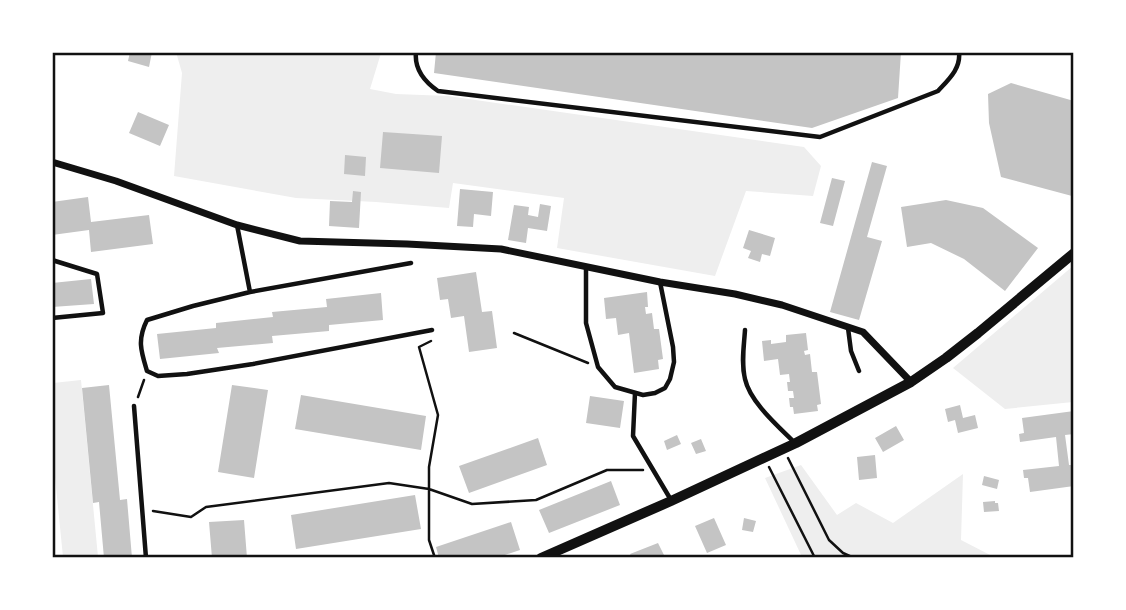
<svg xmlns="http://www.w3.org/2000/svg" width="1126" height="610" font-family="'Golos Text',sans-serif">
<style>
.green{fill:#eee}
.building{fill:#c4c4c4}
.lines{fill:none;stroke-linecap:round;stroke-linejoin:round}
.path{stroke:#111;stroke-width:2.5}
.service{stroke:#111;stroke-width:4.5}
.minor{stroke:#111;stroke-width:7}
.tertiary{stroke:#111;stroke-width:10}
.neatline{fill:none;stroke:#111;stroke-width:2.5}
</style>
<rect width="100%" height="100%" fill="#fff"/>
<path class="green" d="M176,52L381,53L370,89L396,94L448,96L804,147L821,166L813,196L746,191L715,276L557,248L564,198L453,183L449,208L376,202L296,198L174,176L182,73Z
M1073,266V402L1005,409L953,368Z
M81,380L98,557H63L53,457V383Z
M801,465L837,515L856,503L893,523L963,474L961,540L994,557H802L765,478Z"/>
<path class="building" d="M130,52H152L149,67L128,61Z
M436,52H901L898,98L812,128L434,73Z
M1011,83L1074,101V194L1072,196L1001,177L989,123L988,94Z
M138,112L169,125L160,146L129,133Z
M383,132L442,136L439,173L380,168Z
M345,155L366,157L365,176L344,174Z
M872,162L887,166L867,237L882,241L859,320L830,312Z
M832,178L845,181L833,226L820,223Z
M460,189L493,192L491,216L474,214L473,227L457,226Z
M353,191L361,192L359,228L329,226L330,201L352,202Z
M88,197L91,222L149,215L153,244L91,252L89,230L52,235V202Z
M946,200L983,208L1038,248L1005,291L964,259L931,243L907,247L901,207Z
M540,204L551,206L547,231L528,228L526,243L508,240L514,205L529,207L528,215L538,217Z
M749,230L775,238L770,256L762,254L760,262L748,258L751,251L743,248Z
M476,272L482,312L492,311L497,348L469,352L464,316L451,318L448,299L440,300L437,278Z
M91,279L94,304L52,307V283Z
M647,292L648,307H645L646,314L652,313L654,329H659L663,359L658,360L659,369L634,373L629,333L618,335L616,318L606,319L604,298Z
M381,293L383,320L329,325V331L272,336L273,343L217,348L219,353L160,359L157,334L216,328V323L273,317L272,312L327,307L326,299Z
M806,333L808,350L804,351L805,355L810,354L812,372H817L821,404L817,405L818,411L794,414L793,407H790L789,398H794L793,391H788L787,382H790L789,374L780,375L778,359L764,361L762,341L771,340V344L786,342V335Z
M109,385L120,500L127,499L132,558H104L99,502L93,503L82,388Z
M232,385L268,390L254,478L218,472Z
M301,395L426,416L421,450L295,429Z
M590,396L624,401L620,428L586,423Z
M960,405L963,418L975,415L978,428L958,433L955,420L948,422L945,409Z
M1074,411V434L1065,435L1069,465H1074V486L1030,492L1028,478H1024L1023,470L1059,466L1056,437L1020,442L1019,434L1024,433L1022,418Z
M896,426L904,440L883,452L875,438Z
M677,435L681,444L667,450L664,441Z
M538,438L547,465L469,493L459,466Z
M701,439L706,451L696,454L691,443Z
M875,455L877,478L859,480L857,457Z
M984,476L999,480L997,489L982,485Z
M611,481L620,505L549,533L539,510Z
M415,495L421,529L296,549L291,515Z
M995,501V503H998L999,511L984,512L983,502Z
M714,518L726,545L707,553L695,526Z
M744,518L756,521L753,532L742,530Z
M244,520L247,558H212L209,522Z
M511,522L520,550L496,558H439L436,547Z
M658,543L664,555L659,558H632L630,554Z"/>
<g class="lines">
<path class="path" d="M514,333L588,363
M431,341L419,347L438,415L429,467V540L435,558
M138,397L144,380
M788,458L829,540L843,553L854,558
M769,467L815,558
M153,511L191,517L206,507L389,483L429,489L472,504L536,500L607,470H643"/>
<path class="service" d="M416,52C414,70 425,82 438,91L820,137L938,91C948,80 961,69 959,52
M237,225L250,292
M52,260L97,274L103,313L52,318
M411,263L250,292L193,306L147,320C137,340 141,351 147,371L158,376L187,374L253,364L432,330
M586,267V323L598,367L615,387L643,395L655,393L665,388L670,379L674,362L673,347L660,282
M848,328L851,351L859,371
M745,330C744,346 741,363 745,379C750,402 778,426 795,443
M635,393L633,436L671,500
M134,406L146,558"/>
<path class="minor" d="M52,162L116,181L237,225L300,241L407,244L501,249L660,282L735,294L782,305L863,332L911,382"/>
<path class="tertiary" d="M541,558L671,501L796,443L911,382L946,358L978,333L1074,253"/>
</g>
<rect width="1126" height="610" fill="none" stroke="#ffffff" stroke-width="108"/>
<rect x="54" y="54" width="1018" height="502" class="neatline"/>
</svg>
